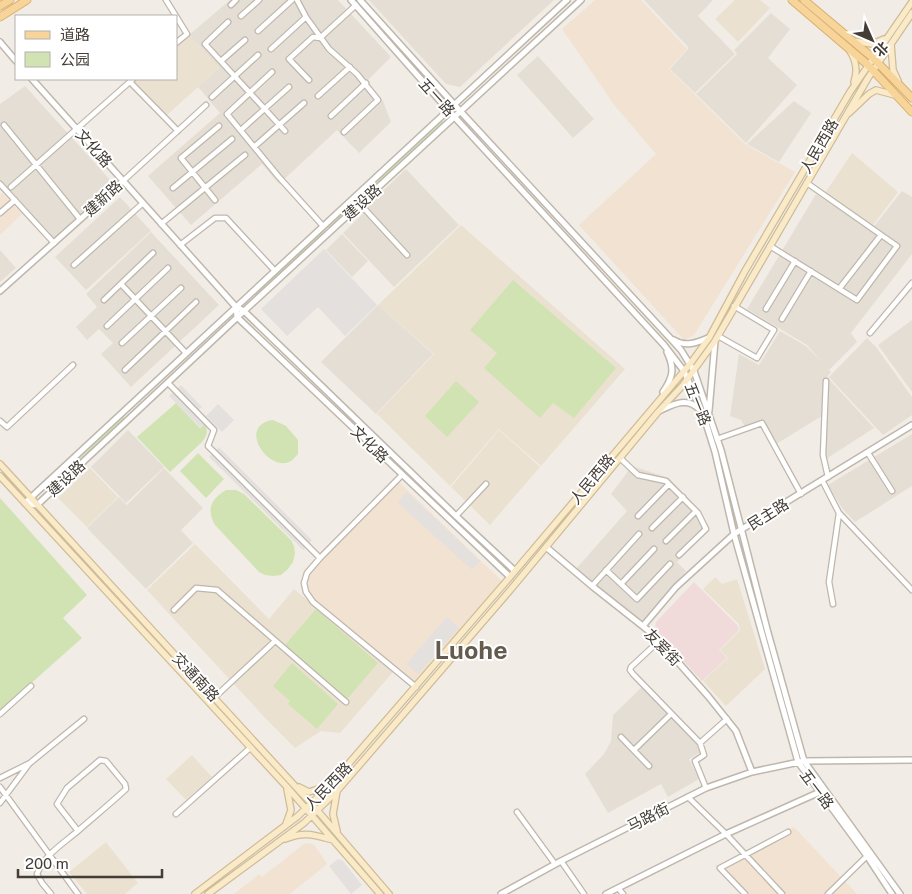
<svg xmlns="http://www.w3.org/2000/svg" width="912" height="894" font-family="'Public Sans','Noto Sans SC',sans-serif">
<style>
.residential{fill:#e5ded4}
.commercial{fill:#f2e2d2}
.education{fill:#eae1d1}
.medical{fill:#f1dbda}
.green{fill:#d1e3b2}
.parking{fill:#e3e0de}
.lines{fill:none;stroke-linecap:round;stroke-linejoin:round}
.minor-casing{stroke:#bfb7ac;stroke-width:7}
.tertiary-casing{stroke:#bfb7ac;stroke-width:8}
.secondary-casing{stroke:#cebc99;stroke-width:8}
.primary-casing{stroke:#daaf6c;stroke-width:9}
.minor{stroke:#fff;stroke-width:4.5}
.tertiary{stroke:#fff;stroke-width:5}
.secondary{stroke:#faeac7;stroke-width:5.5}
.primary{stroke:#f6d49a;stroke-width:7}
.labels{text-anchor:middle;dominant-baseline:central;stroke-width:4;stroke-linejoin:round;paint-order:stroke}
.street-label{font-size:15px;fill:#443d36;stroke:#fff}
.town-label{font-size:25px;font-weight:bold;fill:#655a4e;stroke:#fff}
</style>
<rect width="100%" height="100%" fill="#f1ede6"/>
<path class="residential" d="M230,0H338L391,57L367,81L383,101L391,122L359,153L337,130L279,184L262,164L191,225L148,176L220,113L198,87L219,68L189,35Z
M369,0H554L460,87L446,84Z
M644,0H713L698,16L735,54L695,93L670,69L689,48Z
M771,13L790,29L768,58L797,85L746,143L696,94L737,54L734,50Z
M538,56L594,119L573,138L517,75Z
M25,86L112,182L110,187L53,238L0,181V104Z
M794,101L811,113L779,162L747,144Z
M406,169L459,225L394,287L343,233L368,209L366,207Z
M902,191L912,197V254L851,333L857,342L829,370L831,372L827,377L874,428L826,459L827,425L822,416L776,444L763,420L745,427L741,420L730,416L739,354L759,365L780,331L806,346L822,362L807,345L747,309L816,194L871,230Z
M120,197L151,231L86,290L55,257Z
M151,232L219,305L131,387L101,354L113,343L99,329L87,340L76,327L97,307L86,294Z
M342,234L368,261L352,277L326,250Z
M0,250L16,268L0,282Z
M378,305L433,354L376,414L321,362Z
M912,320V392L878,345Z
M867,338L876,347L912,397V415L883,435L829,377Z
M128,430L164,467L126,503L91,467Z
M912,434V486L855,522L842,508L828,485Z
M632,466L669,478L701,511L708,532L677,562L686,571L643,621L576,569L627,511L611,494Z
M164,468L203,508L181,530L193,543L146,589L87,528L119,497L127,505Z
M642,687L695,741L701,752L689,759L699,779L668,797L661,784L608,813L585,774L604,754L611,741L613,715Z"/>
<path class="commercial" d="M595,0H641L687,49L669,69L745,144L795,172L694,335L684,340L579,225L656,154L615,106L562,29Z
M2,193L22,214L0,235V195Z
M399,482L502,581L414,682L312,598L308,586V579L314,568Z
M794,827L857,894H741L715,866Z
M310,843L315,846L327,864L290,894H234L259,874L262,877L304,844Z"/>
<path class="education" d="M735,0H760L770,8L738,42L715,19Z
M189,35L219,68L166,116L132,83L137,79H176V45Z
M852,153L898,192L871,228L823,196Z
M461,225L625,369L541,466L499,429L450,486L377,414L434,354L378,305Z
M499,430L540,467L490,525L451,487Z
M90,468L118,497L87,527L58,498Z
M195,544L269,619L294,589L393,672L340,733L321,731L295,748L268,721L147,590Z
M715,577L722,584L737,579L765,669L726,706L703,681L728,658L720,650L740,630L739,624L703,589Z
M192,755L212,777L186,800L166,779Z
M106,842L138,883L125,894H87L69,872Z"/>
<path class="medical" d="M694,582L738,626L739,630L719,650L727,658L702,681L655,630L656,622Z"/>
<path class="green" d="M442,121L444,123L329,228L327,226Z
M323,229L326,232L256,296L253,294Z
M513,280L616,368L574,418L553,403L540,418L484,368L497,353L470,330Z
M456,381L479,402L447,437L425,416Z
M176,403L200,428L204,424C209,430 207,436 202,442L170,472L137,437Z
M123,416L125,418L53,486L50,487Z
M273,420L286,426L298,440V454C295,457 292,461 289,462C267,471 237,425 273,420Z
M198,453L224,479L206,498L180,471Z
M226,490H236L244,494L291,540L294,546L295,553L293,562L288,569L281,575L273,576L265,575L259,572L215,525C206,509 211,499 226,490Z
M0,498L87,595L63,618L82,638L0,711Z
M316,609L378,663L347,699L285,645Z
M292,663L338,704L317,729L288,704L290,701L273,686Z"/>
<path class="parking" d="M324,249L377,305L345,336L318,307L287,336L261,309Z
M181,385L202,407L194,414L204,424L200,427L169,396Z
M218,404L234,420L222,432L206,416Z
M219,447L312,540L303,550L209,457Z
M407,492L480,561L472,570L397,502Z
M447,617L459,628L418,674L406,664Z
M338,859L343,861L362,885L351,894L329,866Z"/>
<g class="lines">
<g class="minor-casing">
<path id="minor" d="M166,0L187,34L176,43
M297,0L306,17L329,49L357,74L378,100L344,132
M231,5L236,0
M241,16L259,0
M228,22L205,44L285,131
M258,31L292,0
M271,49L306,17
M221,61L245,40
M272,72L227,114L278,176L323,226
M309,80L289,59L313,37L320,38L356,5
M130,82L178,131
M318,96L350,67
M212,97L258,55
M331,116L366,83
M4,125L80,219
M241,130L289,87
M254,147L304,103
M123,181L206,105
M0,184L54,243
M11,187L133,79
M173,188L232,139
M215,200L181,158L219,126
M360,204L407,255
M0,213L15,200
M161,224L245,155
M180,245L215,218H226L275,271
M770,246L857,300L897,246L807,183
M74,265L143,203
M121,284L186,353
M839,289L881,235
M104,300L153,253
M766,309L795,261
M782,319L811,271
M107,326L168,268
M870,333L912,283
M718,336L757,358L774,330L734,306
M122,343L181,288
M125,370L196,302
M826,381L823,455L828,477
M168,383L214,430L208,446L320,558
M0,421L7,427L73,365
M717,439L762,423L801,494
M868,453L892,491
M620,458L638,475L666,481L698,513L706,529L679,555
M402,475L320,558L307,573L304,583L306,592L313,602L416,687
M822,480L839,513L912,590
M456,516L486,484
M638,516L669,484
M652,528L683,497
M666,541L696,511
M606,570L637,599L670,564
M621,584L654,549
M592,586L639,534
M833,604L829,582L839,513
M174,610L196,588L217,590L346,702
M659,641L631,667L630,670L633,674L700,743L727,719
M215,697L275,641
M0,714L31,686
M621,737L649,766
M700,743L704,755L695,761L706,788
M634,750L671,714
M0,778L30,763L84,719
M0,787L78,894
M688,797L726,834L782,894
M0,803L29,764
M517,812L555,864
M176,814L250,748
M561,861L584,894
M618,888L623,894
M51,894L42,883L37,874C45,854 64,843 79,830C95,816 111,803 126,789L125,784L106,761L100,760L67,788L57,804L78,831
M745,894L720,868L788,832
M828,894L867,856"/>
</g>
<g class="tertiary-casing">
<path id="tertiary" d="M351,0L449,111L664,345L684,371L704,417L715,452L734,534L798,762L867,856L892,894
M360,0L461,112L671,339L681,350L694,371L721,450L767,629L804,761L900,894
M0,42L16,61
M32,79L236,307L244,311L456,516L515,571
M0,291L123,181
M236,307L237,317L510,577
M674,340C685,347 697,343 708,338
M663,392C673,377 675,369 667,352
M661,410C674,404 687,397 699,409
M709,411L715,341
M25,503L37,505L244,311L581,0
M25,503L567,0
M546,547L592,586L654,635L708,696L736,731L752,772
M643,626L676,587L734,534L912,425
M501,894L561,861L706,788L752,772L804,761L912,760
M606,894L726,834L822,791"/>
</g>
<g class="secondary-casing">
<path id="secondary" d="M853,41L872,44L884,39
M891,44L893,70L898,81
M850,51C856,61 858,70 854,82
M849,113L869,94L876,90L895,95
M0,464L317,810L389,894
M0,476L287,787L380,894
M299,787L309,792L327,786
M337,791L333,814L337,831
M286,824L291,810L287,789
M285,839C305,831 314,835 333,840
M195,894L298,816L331,784L510,577L690,364L709,338L745,271L850,92L912,2
M208,894L304,823L337,791L512,588L658,412L683,385L715,341L868,78L912,13"/>
</g>
<g class="primary-casing">
<path id="primary" d="M792,0L868,65L912,112
M804,0L873,58L912,98
M0,6L10,0
M0,17L27,0"/>
</g>
<use href="#minor" class="minor"/>
<use href="#tertiary" class="tertiary"/>
<use href="#secondary" class="secondary"/>
<use href="#primary" class="primary"/>
</g>
<g class="labels">
<g class="street-label">
<text transform="translate(437 97) rotate(48)">五一路</text>
<text transform="translate(819 146) rotate(-60)">人民西路</text>
<text transform="translate(94 148) rotate(48)">文化路</text>
<text transform="translate(103 198) rotate(-42)">建新路</text>
<text transform="translate(362 202) rotate(-42)">建设路</text>
<text transform="translate(698 404) rotate(68)">五一路</text>
<text transform="translate(370 444) rotate(44)">文化路</text>
<text transform="translate(66 478) rotate(-43)">建设路</text>
<text transform="translate(592 479) rotate(-50)">人民西路</text>
<text transform="translate(768 514) rotate(-32)">民主路</text>
<text transform="translate(663 647) rotate(46)">友爱街</text>
<text transform="translate(196 677) rotate(47)">交通南路</text>
<text transform="translate(328 786) rotate(-46)">人民西路</text>
<text transform="translate(817 789) rotate(53)">五一路</text>
<text transform="translate(648 817) rotate(-27)">马路街</text>
</g>
<g class="town-label">
<text x="471" y="650">Luohe</text>
</g>
</g>
<rect x="15" y="15" width="162" height="65" fill="#ffffff" stroke="#b4b1af"/>
<rect x="25" y="31" width="25" height="8" fill="#f6d49a" stroke="#b4b1af"/>
<text x="60" y="40" font-size="15" fill="#443d36">道路</text>
<rect x="25" y="52" width="25" height="15" fill="#d1e3b2" stroke="#b4b1af"/>
<text x="60" y="65" font-size="15" fill="#443d36">公园</text>
<g transform="translate(872 40) rotate(135)" stroke="#ffffff" stroke-width="4" paint-order="stroke">
<path d="M0-4L9 19L0 12L-9 19Z" fill="#443d36"/>
<text y="-8" font-size="14" font-weight="bold" text-anchor="middle" fill="#443d36">北</text>
</g>
<path d="M18 869v8h144v-8" fill="none" stroke="#443d36" stroke-width="2.5"/>
<text x="25" y="869" font-size="15" fill="#443d36" stroke="#ffffff" stroke-width="4" paint-order="stroke">200 m</text>
</svg>
